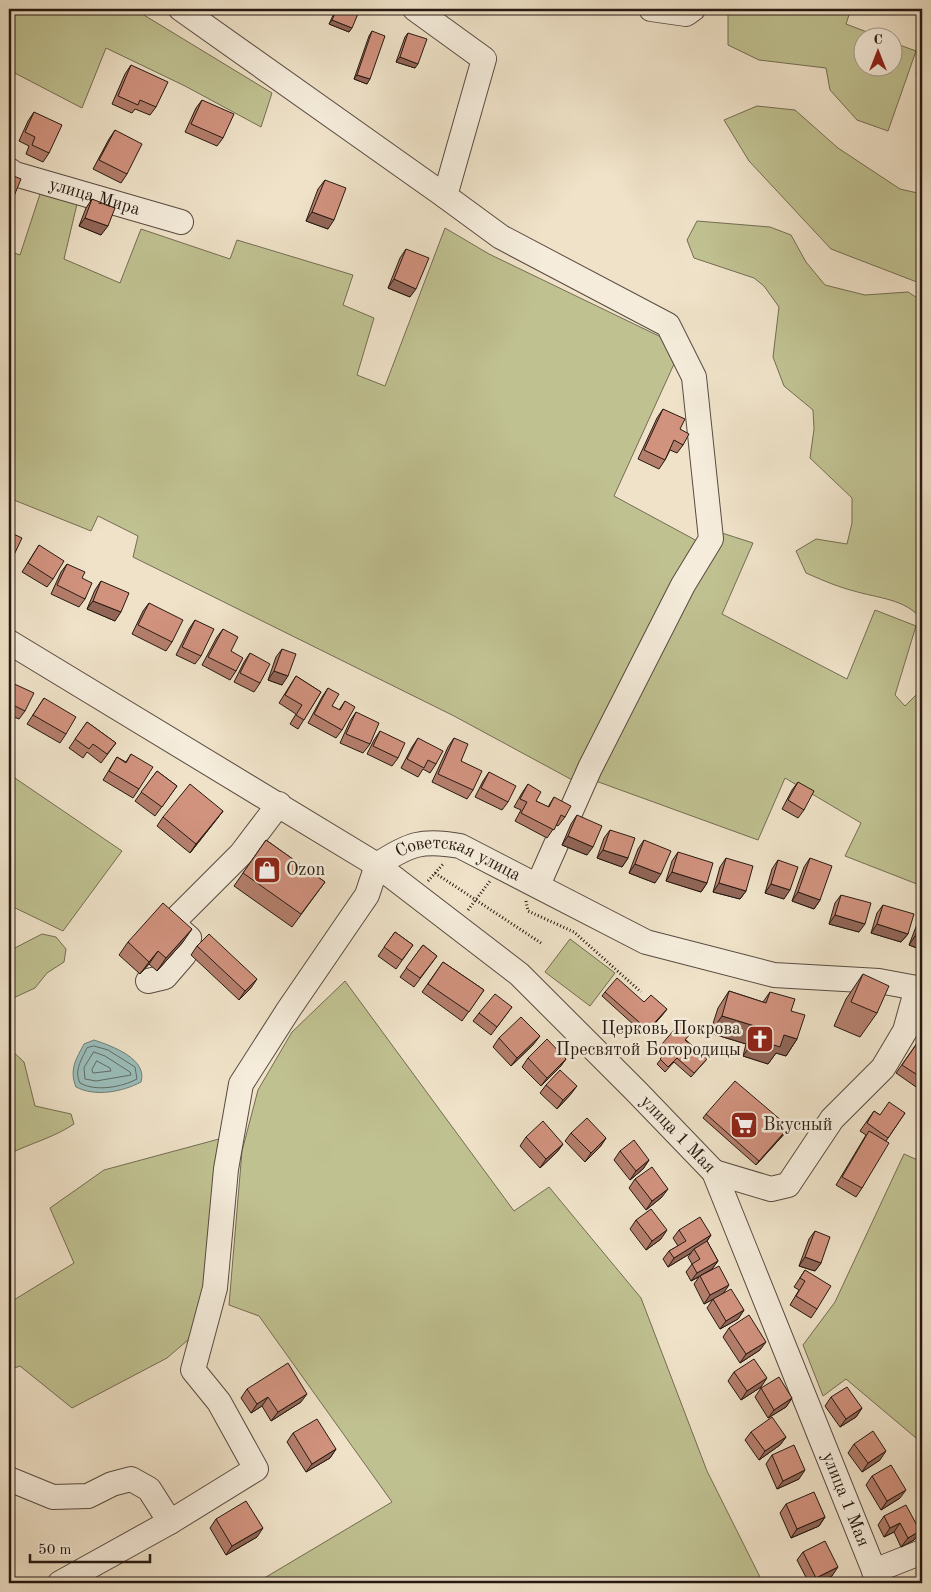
<svg xmlns="http://www.w3.org/2000/svg" width="931" height="1592" font-family="'Old Standard TT',serif">
<style>
.green{fill:#c0c191;stroke:#736d52}
.water{fill:#9abdba;stroke:#6c7b77}
.lines{fill:none;stroke-linecap:round;stroke-linejoin:round}
.shore{stroke:#606b66;stroke-width:1}
.minor-casing{stroke:#584b40;stroke-width:26}
.path{stroke:#261912;stroke-width:3;stroke-dasharray:1 2.5;stroke-linecap:butt}
.minor{stroke:#f5ecdb;stroke-width:24}
.wall{fill:#b47e6c;stroke:#261912}
.shaded-wall{fill:#926658;stroke:#261912}
.building{fill:#d1927e;stroke:#261912}
.labels{text-anchor:middle;dominant-baseline:central;stroke-width:5;stroke-linejoin:round;paint-order:stroke}
.street-label{font-size:18px;fill:#261912;stroke:#f5ecdb}
.poi-label{font-size:18px;fill:#261912;stroke:#f5ecdb;text-anchor:start}
</style>
<rect width="100%" height="100%" fill="#efe2c8"/>
<filter id="stains"><feTurbulence type="fractalNoise" baseFrequency=".004" numOctaves="4"/><feColorMatrix values="0 0 0 0 .2 0 0 0 0 .09 0 0 0 0 .02 0 0 0 .5 -.17"/></filter>
<radialGradient id="worn" r=".72"><stop offset=".6" stop-color="#630" stop-opacity="0"/><stop offset="1" stop-color="#630" stop-opacity=".3"/></radialGradient>
<path class="green" d="M9,9H134L272,93L261,127L185,86L106,48L82,108L9,70Z
M725,9H851L846,24L880,37L864,38V68H894V43L916,51L888,131L857,120L830,90L826,68L759,60L728,45V15Z
M757,106L795,110L838,148L900,189L922,194V284L831,249L749,161L724,120Z
M40,194L77,204L64,259L120,283L141,229L230,259L237,240L353,275L343,305L374,318L357,375L385,386L445,228L489,254L661,337L674,364L614,496L699,542L576,782L454,716L133,557L138,536L98,516L91,531L9,498V251L20,255Z
M697,221L770,227L791,235L806,262L825,285L865,295L908,292L922,301V620C907,599 877,598 854,591C838,587 822,580 806,573L796,551L816,539L847,544L852,523V498L810,458L814,429L813,410L784,386L773,357L779,307L764,286L754,278L694,258L687,240Z
M722,533L753,543L722,614L847,679L875,610L916,626L895,695L905,706L922,689V886L845,856L861,823L785,778L758,840L593,780Z
M9,774L122,851L63,931L9,905Z
M42,934L56,937L66,949L64,962L47,973L35,988L9,1000V951Z
M570,939L615,973L590,1006L545,972Z
M345,981L514,1211L549,1187L641,1298L707,1471L763,1583H256L392,1502L259,1316L229,1305L242,1151L258,1090L292,1032Z
M9,1048L24,1062L35,1106L71,1114L74,1124C53,1138 31,1143 9,1154Z
M219,1139L204,1304L188,1340L167,1358L72,1408L20,1366L9,1370V1303L74,1263L50,1208L104,1170Z
M904,1154L922,1162V1443L846,1379L823,1396L803,1345L835,1302Z"/>
<path class="water" d="M94,1040C112,1046 148,1059 141,1082C122,1092 95,1097 76,1087C69,1070 76,1059 84,1044Z"/>
<g class="lines">
<path class="shore" d="M94,1046L108,1050L135,1067L137,1079C122,1087 96,1092 80,1083C74,1071 81,1060 87,1048Z
M94,1052L105,1056L130,1072L131,1075L96,1081L85,1079L84,1068Z
M97,1061L110,1068L111,1071L93,1073L92,1070Z"/>
<g class="minor-casing">
<g id="minor">
<path d="M181,9L445,196"/>
<path d="M415,9L484,59L445,196L501,237L668,325L694,377L711,539L683,585L590,768L538,885"/>
<path d="M651,9L686,14L693,9"/>
<path id="s1" d="M9,170L15,174L181,222"/>
<path id="s2" d="M9,642L377,865L519,974L636,1091L714,1172L879,1583"/>
<path id="s3" d="M377,865C409,844 422,839 460,846L646,942L774,975L879,981L922,989"/>
<path d="M148,981L165,977L184,955L189,938L172,923L241,854L279,804"/>
<path d="M714,1172L771,1189L788,1185L832,1119L883,1068L905,1031L917,988"/>
<path d="M9,1479L53,1497L88,1496L112,1484L131,1479L149,1489L170,1522"/>
<path d="M874,1571L922,1552"/>
<path d="M60,1583L170,1522L256,1469L219,1402L193,1370L215,1288L226,1169L241,1084L289,1009L367,895L377,865"/>
</g>
</g>
<path class="path" d="M435,873L541,943
M428,881L444,863
M526,901L528,911L574,932L641,992
M468,910L490,881"/>
<use href="#minor" class="minor"/>
</g>
<path class="wall" d="M336,9H360L349,32L329,24Z
M372,31L367,84L354,79L369,36Z
M408,33L415,68L396,62L405,37Z
M922,59V76L916,74Z
M131,65L156,107L150,115L135,109L132,113L112,104L125,74Z
M202,100L223,138L217,146L185,132L196,108Z
M34,112L49,153L43,162L26,154L29,146L19,141L28,121Z
M115,130L127,174L121,183L93,169L109,139Z
M325,180L328,229L306,221L318,189Z
M92,199L101,235L79,226L86,208Z
M406,249L410,297L388,288L400,258Z
M663,409L680,429L683,445L677,453L670,450L665,460L659,469L638,459L657,418Z
M9,532L13,557L9,564Z
M39,545L53,579L47,587L22,572Z
M67,564L82,578L85,599L79,607L51,594L61,572Z
M101,581L115,621L87,609L95,590Z
M149,603L172,642L166,651L132,634L143,611Z
M195,620L201,656L195,664L176,655L189,629Z
M223,629L231,651L236,671L230,680L202,665L217,637Z
M282,649V685L268,680L276,657Z
M250,653L260,683L254,692L234,682L244,662Z
M296,676L321,692L298,729L290,724L296,714L279,703Z
M9,684L25,711L19,719L9,715Z
M328,688L332,706L339,710L345,701L342,730L336,738L308,723L322,697Z
M44,698L66,734L60,743L27,724Z
M356,712L370,744L363,753L340,743L350,721Z
M87,722L116,743L101,763L87,752L83,758L69,748Z
M380,731L398,758L392,766L367,754L374,740Z
M418,738L436,764L430,773L423,769L418,777L401,768L412,747Z
M454,738L461,761L473,790L467,799L432,782L448,747Z
M131,754L139,789L133,798L103,780L117,757L126,762Z
M157,771L177,786L155,816L135,801Z
M489,772L508,802L502,810L475,797L483,781Z
M798,782L804,810L798,818L782,809L792,790Z
M528,784L536,801L548,807L554,797L565,817L558,826L556,825L547,838L515,821L521,810L514,807L522,793Z
M223,811L190,853L157,826L163,817Z
M577,815L587,855L562,845L571,824Z
M610,830L628,858L622,867L597,858L604,838Z
M266,840L325,882L292,927L234,886Z
M644,840L655,883L629,873L638,849Z
M678,852L707,883L701,892L666,881L672,861Z
M726,858L746,891L740,899L713,892L720,867Z
M810,858L820,900L814,909L792,901L804,867Z
M778,860L784,899L765,893L772,869Z
M841,895L859,932L829,924L835,903Z
M883,905L908,934L901,942L871,933L877,913Z
M922,914V950L909,945L919,919Z
M395,932L413,945L396,969L378,956Z
M128,942H183L157,971L149,964L140,974L119,955Z
M423,945L437,956L414,987L400,977Z
M197,946L251,988L239,1000L191,955Z
M443,962L484,990L462,1021L422,992Z
M863,974L877,1013L860,1037L834,1026L846,999Z
M729,991L763,1002L770,992L791,1011L797,1039L786,1056L776,1053L768,1064L743,1056L746,1044L710,1033L718,1008Z
M605,992L664,1013L645,1035L602,996Z
M512,1007L491,1035L473,1021L479,1013Z
M499,1038L533,1045L511,1066L493,1047Z
M920,1039L922,1041V1085L919,1089L896,1073Z
M686,1040L707,1059L691,1077L674,1062L665,1072L657,1064L665,1054L659,1049L662,1044Z
M528,1058L566,1059L560,1067L541,1086L522,1067Z
M546,1085L571,1094L557,1109L540,1093Z
M874,1111L880,1115L905,1113L886,1141L862,1188L856,1197L836,1185L866,1135L860,1131Z
M706,1114L786,1132L756,1165L703,1118Z
M571,1133L606,1138L600,1147L585,1162L565,1141Z
M526,1137L563,1144L557,1152L540,1168L520,1146Z
M620,1151L649,1160L643,1169L630,1180L614,1160Z
M635,1179L662,1197L646,1210L629,1188Z
M636,1220L661,1239L646,1250L630,1229Z
M679,1230L711,1235L707,1241L718,1261L712,1269L723,1294L744,1310L738,1319L720,1329L707,1308L713,1299L721,1295L704,1304L694,1284L699,1277L691,1281L686,1272L692,1264L688,1257L691,1253L668,1267L663,1259L669,1251L678,1246L673,1238Z
M815,1231L821,1263L815,1271L799,1266L809,1239Z
M805,1270L817,1309L811,1318L790,1305L799,1290L794,1287Z
M729,1328L760,1350L740,1363L723,1337Z
M734,1372L761,1387L741,1400L728,1381Z
M761,1388L792,1398L786,1407L768,1418L755,1397Z
M247,1389L301,1402L271,1421L262,1406L251,1413L241,1398Z
M831,1397L862,1408L856,1417L840,1427L825,1406Z
M751,1432L786,1437L780,1445L759,1460L745,1440Z
M293,1433L336,1449L330,1458L306,1472L287,1442Z
M854,1444L880,1460L862,1472L848,1453Z
M772,1455L799,1479L777,1489L766,1464Z
M872,1476L900,1498L881,1510L866,1485Z
M786,1504L825,1517L819,1526L791,1538L780,1513Z
M884,1516L920,1531L914,1540L901,1547L894,1532L884,1537L878,1525Z
M216,1519L257,1537L226,1555L210,1528Z
M803,1552L832,1576L817,1583H809L797,1560Z"/>
<path class="shaded-wall" d="M899,9H908L906,11Z
M332,20L352,28L349,32L329,24Z
M400,57L418,64L415,68L396,62Z
M357,75L370,79L367,84L354,79Z
M9,199L12,201L9,206Z
M312,212L334,220L328,229L306,221Z
M85,218L108,226L101,235L79,226Z
M394,279L416,289L410,297L388,288Z
M93,601L121,612L115,621L87,609Z
M274,671L288,676L282,685L268,680Z
M223,811L217,819L190,853L196,844Z
M568,836L593,847L587,855L562,845Z
M603,850L628,858L622,867L597,858Z
M635,864L661,874L655,883L629,873Z
M672,872L707,883L701,892L666,881Z
M719,883L746,891L740,899L713,892Z
M771,884L790,890L784,899L765,893Z
M798,892L820,900L814,909L792,901Z
M835,915L865,924L859,932L829,924Z
M877,924L908,934L901,942L871,933Z
M192,929L183,942L157,971L166,958Z
M915,936L922,939V950L909,945Z
M158,951L149,964L140,974L149,962Z
M257,979L251,988L239,1000L245,991Z
M667,1009L664,1013L645,1035L648,1030Z
M722,1016L758,1027L746,1044L710,1033Z
M784,1035L797,1039L786,1056L776,1053L768,1064L743,1056L755,1039Z
M540,1036L533,1045L511,1066L517,1058Z
M566,1059L560,1067L541,1086L547,1078Z
M577,1086L571,1094L557,1109L563,1100Z
M789,1127L786,1132L756,1165L759,1161Z
M606,1138L600,1147L585,1162L591,1153Z
M563,1144L557,1152L540,1168L546,1159Z
M649,1160L643,1169L630,1180L636,1171Z
M668,1189L662,1197L646,1210L652,1201Z
M667,1230L661,1239L646,1250L652,1241Z
M711,1235L705,1244L694,1249L691,1253L668,1267L674,1258Z
M805,1257L821,1263L815,1271L799,1266Z
M718,1261L712,1269L691,1281L697,1273Z
M729,1285L723,1294L704,1304L710,1295Z
M744,1310L738,1319L720,1329L726,1321Z
M766,1342L760,1350L740,1363L746,1354Z
M767,1378L761,1387L741,1400L747,1391Z
M307,1394L301,1402L271,1421L278,1412Z
M268,1397L262,1406L251,1413L257,1404Z
M792,1398L786,1407L768,1418L774,1410Z
M862,1408L856,1417L840,1427L846,1419Z
M786,1437L780,1445L759,1460L765,1451Z
M336,1449L330,1458L306,1472L312,1464Z
M886,1451L880,1460L862,1472L868,1463Z
M805,1470L799,1479L777,1489L783,1481Z
M906,1490L900,1498L881,1510L887,1501Z
M825,1517L819,1526L791,1538L797,1529Z
M900,1523L894,1532L884,1537L890,1528Z
M263,1528L257,1537L226,1555L232,1546Z
M920,1531L914,1540L901,1547L908,1538Z
M838,1567L832,1576L817,1583H813L816,1578Z"/>
<path class="building" d="M337,9H360L352,28L332,20Z
M372,31L385,36L370,79L357,75Z
M408,33L427,39L418,64L400,57Z
M131,65L168,82L156,107L140,100L138,105L118,96Z
M202,100L234,114L223,138L191,124Z
M34,112L62,125L49,153L32,145L35,137L25,132Z
M115,130L142,144L127,174L99,160Z
M9,174L21,179L12,201L9,199Z
M325,180L346,188L334,220L312,212Z
M92,199L115,208L108,226L85,218Z
M406,249L429,258L416,289L394,279Z
M663,409L685,419L680,429L689,434L683,445L674,440L665,460L644,450Z
M9,532L22,538L13,557L9,555Z
M39,545L64,561L53,579L28,563Z
M67,564L85,572L82,578L92,583L85,599L57,585Z
M101,581L129,593L121,612L93,601Z
M149,603L183,620L172,642L138,625Z
M195,620L214,629L201,656L182,647Z
M223,629L238,637L231,651L243,658L236,671L208,657Z
M282,649L296,654L288,676L274,671Z
M250,653L270,664L260,683L240,673Z
M296,676L321,692L304,720L296,715L302,705L285,695Z
M10,682L34,693L25,711L9,703V684Z
M328,688L339,694L332,706L340,710L345,701L355,707L342,730L314,714Z
M44,698L76,717L66,734L33,715Z
M356,712L379,723L370,744L346,734Z
M87,722L116,743L107,754L93,744L89,749L75,739Z
M380,731L405,743L398,758L373,746Z
M418,738L443,751L436,764L428,760L424,768L407,759Z
M454,738L468,744L461,761L482,771L473,790L438,774Z
M131,754L153,767L139,789L109,771L117,757L126,763Z
M157,771L177,786L162,807L141,792Z
M489,772L516,786L508,802L481,788Z
M798,782L814,791L804,810L788,800Z
M190,784L223,811L196,844L163,817Z
M528,784L541,792L536,801L549,807L554,797L571,806L565,817L561,815L554,830L521,813L527,802L520,799Z
M577,815L602,826L593,847L568,836Z
M610,830L635,838L628,858L603,850Z
M266,840L325,882L301,914L243,873Z
M644,840L671,851L661,874L635,864Z
M678,852L713,863L707,883L672,872Z
M726,858L753,866L746,891L719,883Z
M810,858L832,866L820,900L798,892Z
M778,860L798,867L790,890L771,884Z
M841,895L871,903L865,924L835,915Z
M163,903L192,929L166,958L158,951L149,962L128,942Z
M883,905L914,914L908,934L877,924Z
M922,918V939L915,936Z
M395,932L413,945L402,960L384,947Z
M209,934L257,979L245,991L197,946Z
M423,945L437,956L420,978L406,968Z
M443,962L484,990L469,1012L428,984Z
M863,974L889,986L877,1013L851,1002Z
M617,978L644,1002L651,995L667,1009L648,1030L605,992Z
M729,991L766,1003L770,992L795,999L791,1011L805,1015L797,1039L784,1035L780,1047L755,1039L758,1027L722,1016Z
M495,994L512,1007L497,1027L479,1013Z
M521,1017L540,1036L517,1058L499,1038Z
M680,1023L691,1033L685,1040L707,1059L694,1073L677,1058L668,1067L660,1059L668,1050L662,1044Z
M547,1039L566,1059L547,1078L528,1058Z
M920,1039L922,1041V1078L902,1065Z
M560,1070L577,1086L563,1100L546,1085Z
M735,1081L789,1127L759,1161L706,1114Z
M889,1102L905,1113L888,1138L867,1123L874,1111L880,1115Z
M587,1118L606,1138L591,1153L571,1133Z
M543,1121L563,1144L546,1159L526,1137Z
M869,1131L889,1143L862,1188L842,1177Z
M634,1140L649,1160L636,1171L620,1151Z
M652,1167L668,1189L652,1201L635,1179Z
M651,1209L667,1230L652,1241L636,1220Z
M700,1217L711,1235L674,1258L669,1251L686,1241L679,1230Z
M815,1231L830,1237L821,1263L805,1257Z
M707,1241L718,1261L697,1273L692,1264L700,1259L694,1249Z
M719,1266L729,1285L710,1295L700,1276Z
M805,1270L831,1286L817,1309L796,1296L805,1281L800,1278Z
M731,1289L744,1310L726,1321L713,1299Z
M749,1315L766,1342L746,1354L729,1328Z
M754,1359L767,1378L747,1391L734,1372Z
M288,1363L307,1394L278,1412L268,1397L257,1404L247,1389Z
M779,1377L792,1398L774,1410L761,1388Z
M847,1387L862,1408L846,1419L831,1397Z
M772,1417L786,1437L765,1451L751,1432Z
M317,1419L336,1449L312,1464L293,1433Z
M873,1431L886,1451L868,1463L854,1444Z
M794,1445L805,1470L783,1481L772,1455Z
M891,1465L906,1490L887,1501L872,1476Z
M814,1492L825,1517L797,1529L786,1504Z
M246,1501L263,1528L232,1546L216,1519Z
M906,1505L920,1531L908,1538L900,1523L890,1528L884,1516Z
M825,1541L838,1567L816,1578L803,1552Z"/>
<defs>
<g id="shop-square" transform="scale(1.4375)"><rect x="-9" y="-9" width="18" height="18" rx="4" fill="#8f2418" stroke="#f5ecdb"/><path d="M-5-2.5h2.3a2.7 3.5 0 0 1 5.4 0H5L5.5 6h-11ZM-1.5-2.5h3a1.5 2.3 0 0 0-3 0Z" fill="#fff"/></g>
<g id="church-square" transform="scale(1.4375)"><rect x="-9" y="-9" width="18" height="18" rx="4" fill="#8f2418" stroke="#f5ecdb"/><path d="M-1.2-6h2.4v3.5h3.3v2.4h-3.3V6h-2.4V-.1h-3.3v-2.4h3.3Z" fill="#fff"/></g>
<g id="supermarket-square" transform="scale(1.4375)"><rect x="-9" y="-9" width="18" height="18" rx="4" fill="#8f2418" stroke="#f5ecdb"/><path d="M-6-5.5h2.5l.6 2H6L4.5 2H-2.5L-4.4-4H-6ZM-1.5 3.2a1.3 1.3 0 1 0 .1 0ZM3 3.2a1.3 1.3 0 1 0 .1 0Z" fill="#fff"/></g>
</defs>
<g fill-rule="evenodd">
<use href="#shop-square" x="267" y="870"/>
<use href="#church-square" x="760" y="1039"/>
<use href="#supermarket-square" x="744" y="1125"/>
</g>
<g class="labels">
<g class="street-label">
<text stroke="none"><textPath href="#s1" startOffset="90">улица Мира</textPath></text>
<text stroke="none"><textPath href="#s3" startOffset="89">Советская улица</textPath></text>
<text stroke="none"><textPath href="#s2" startOffset="835">улица 1 Мая</textPath></text>
<text stroke="none"><textPath href="#s2" startOffset="1240">улица 1 Мая</textPath></text>
</g>
<g class="poi-label">
<text x="286" y="870">Ozon</text>
<text x="741" y="1029" text-anchor="end">Церковь Покрова<tspan x="741" dy="21">Пресвятой Богородицы</tspan></text>
<text x="763" y="1125">Вкусный</text>
</g>
</g>
<rect width="931" height="1592" fill="none" stroke="#efe2c8" stroke-width="30"/>
<rect x="10" y="10" width="911" height="1572" fill="none" stroke="#261912" stroke-width="2.5"/>
<rect x="15" y="15" width="901" height="1562" fill="none" stroke="#261912"/>
<g transform="translate(878 52)"><circle r="24" fill="#f5ecdb" stroke="#a2988b"/>
<path d="M0-4L9 19L0 12L-9 19Z" fill="#8f2418"/>
<text y="-8" font-size="14" font-weight="bold" text-anchor="middle" fill="#261912">С</text>
</g>
<path d="M30 1554v8h120v-8" fill="none" stroke="#261912" stroke-width="2.5"/>
<text x="38" y="1554" font-size="15" fill="#261912" stroke="#f5ecdb" stroke-width="4" paint-order="stroke">50 m</text>
<rect width="100%" height="100%" filter="url(#stains)"/>
<rect width="100%" height="100%" fill="url(#worn)"/>
</svg>
